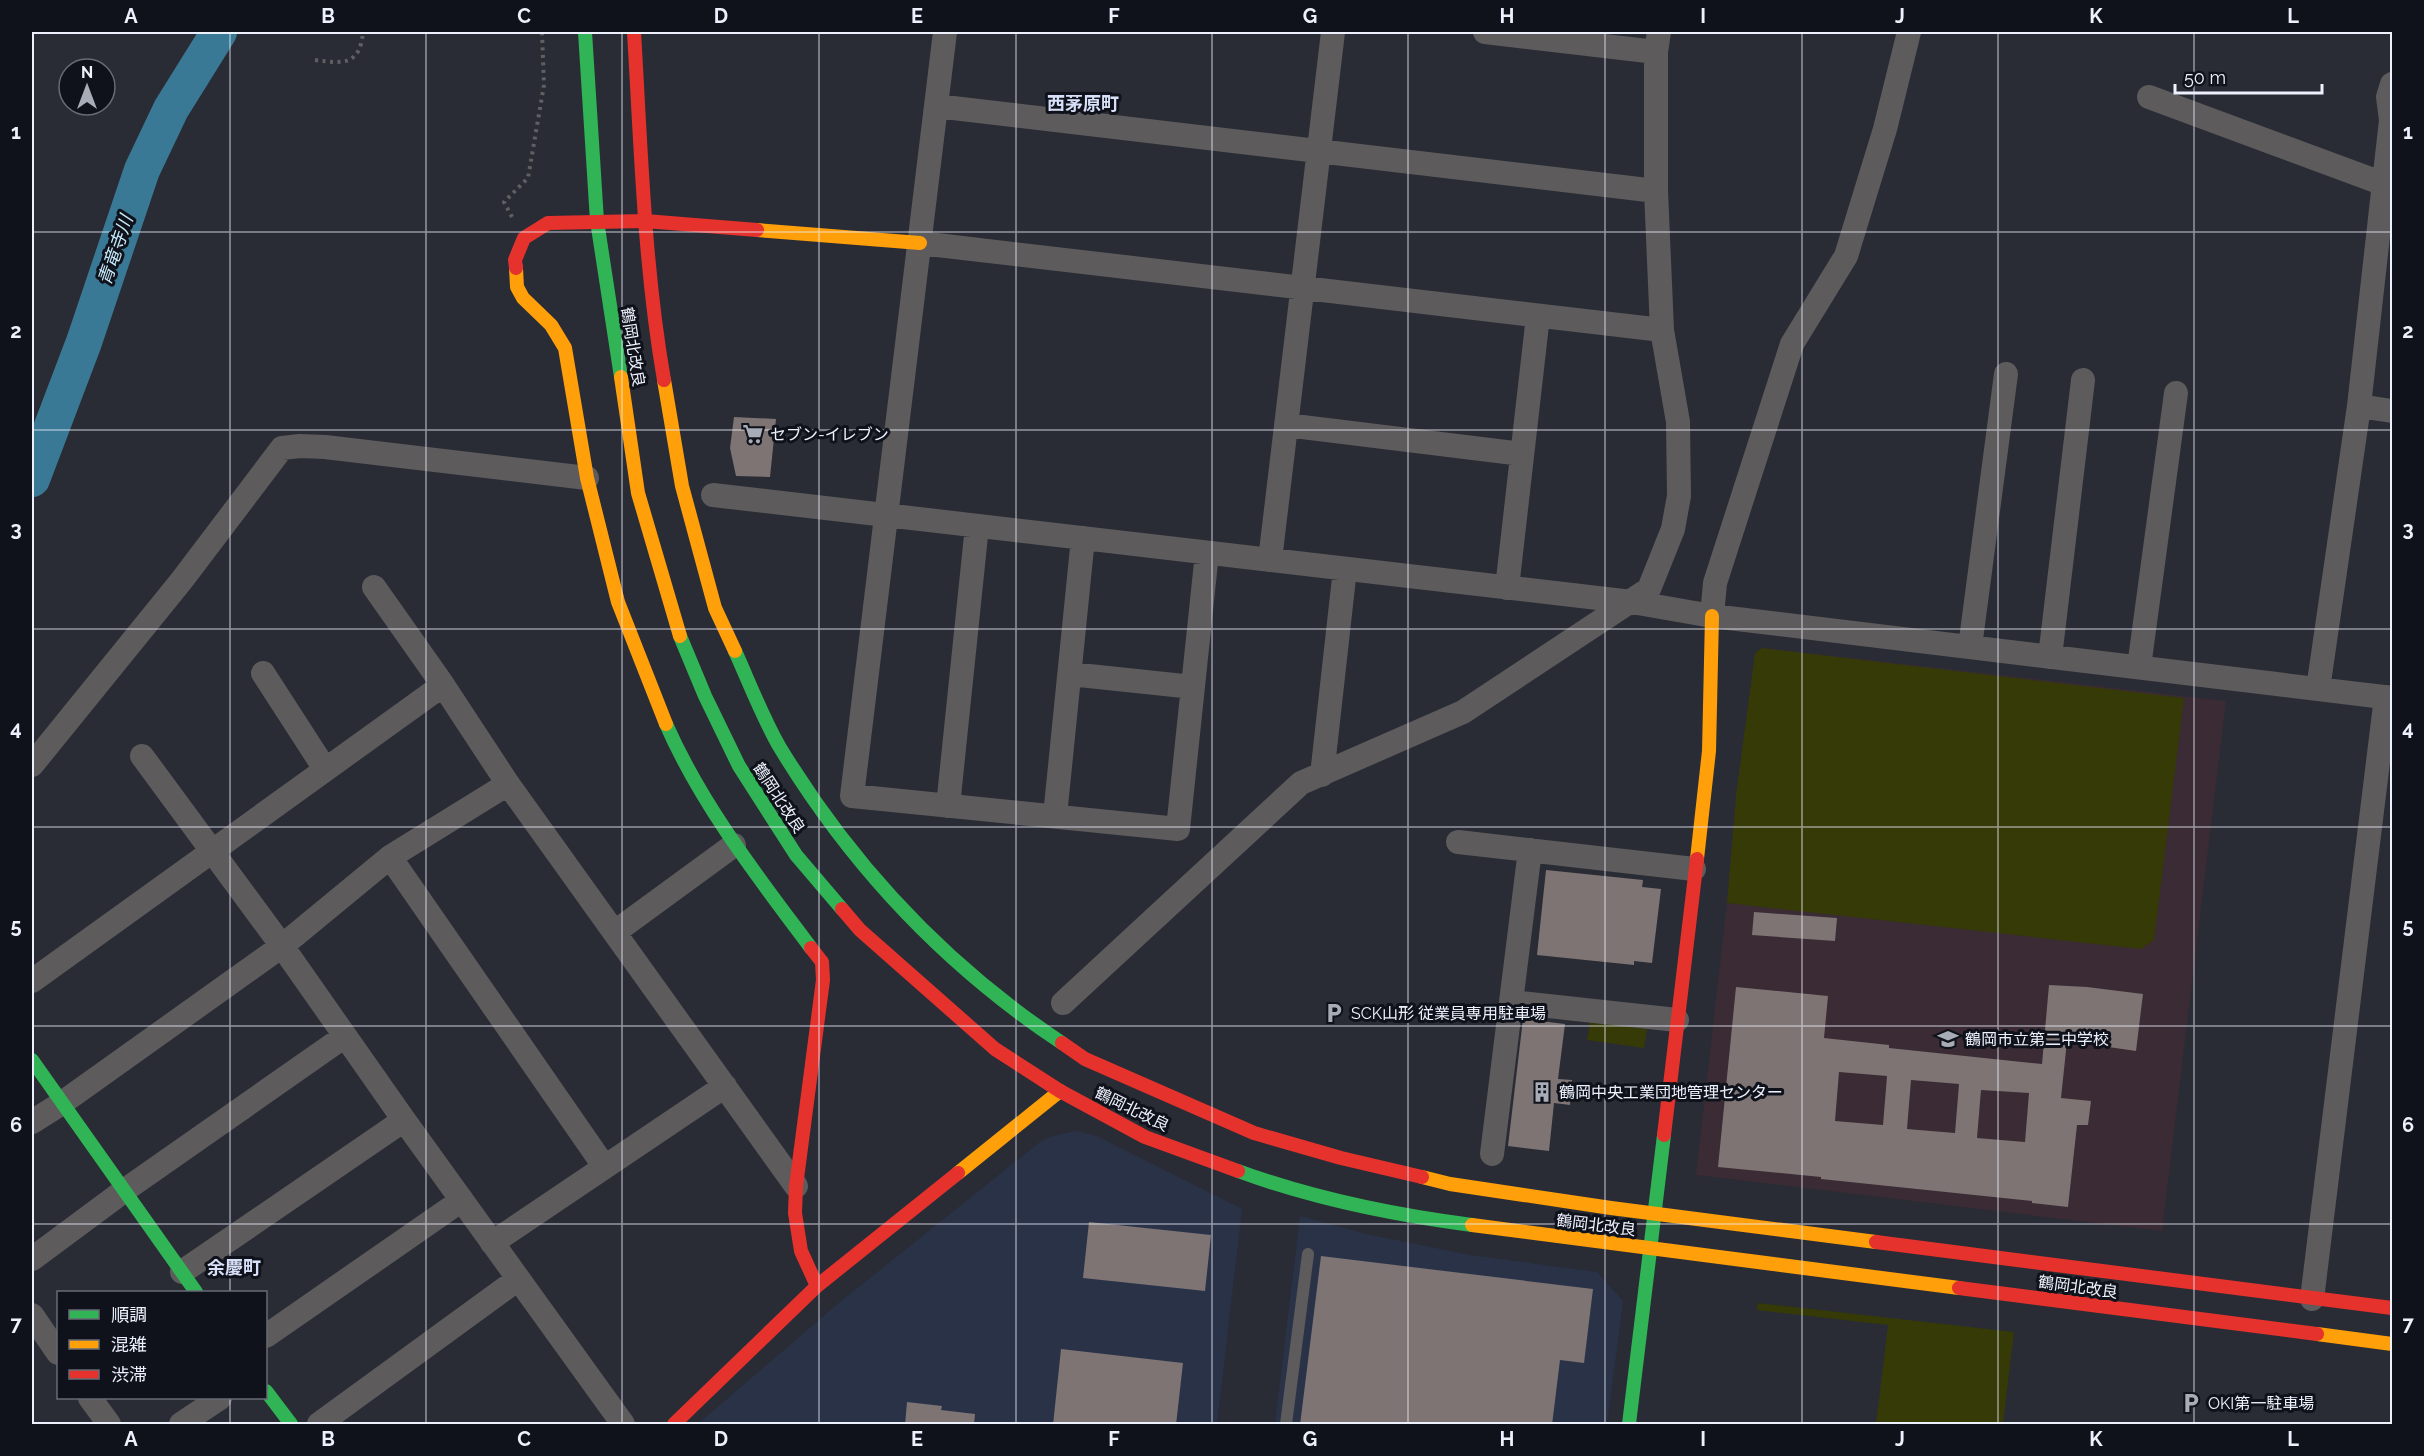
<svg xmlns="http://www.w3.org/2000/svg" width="2424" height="1456" font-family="Raleway,'Noto Sans JP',sans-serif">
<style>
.built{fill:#2a3248}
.education{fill:#3a2b34}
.green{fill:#353a07}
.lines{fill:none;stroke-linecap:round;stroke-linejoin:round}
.river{stroke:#3a7995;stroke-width:36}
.building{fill:#7e7473;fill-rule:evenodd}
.path{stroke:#606062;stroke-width:4;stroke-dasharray:3 4.5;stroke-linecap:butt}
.lane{stroke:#5d5b5c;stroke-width:12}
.street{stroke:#5d5b5c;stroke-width:24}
.fast{stroke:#30b455;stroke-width:14}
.slow{stroke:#ff9f0a;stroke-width:14}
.jam{stroke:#e5322d;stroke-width:14}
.grid{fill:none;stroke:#ecf1fd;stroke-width:1.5;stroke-opacity:0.55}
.labels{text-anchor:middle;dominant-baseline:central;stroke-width:6;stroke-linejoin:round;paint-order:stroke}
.street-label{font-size:16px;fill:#ecf1fd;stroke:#0f121a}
.poi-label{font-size:16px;fill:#ecf1fd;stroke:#0f121a;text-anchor:start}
.neighbourhood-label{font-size:18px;font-weight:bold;fill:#d7e0f8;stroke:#0f121a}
.water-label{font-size:18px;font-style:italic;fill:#c5eafb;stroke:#0f121a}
.neatline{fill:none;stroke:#ecf1fd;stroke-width:2}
.grid-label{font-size:20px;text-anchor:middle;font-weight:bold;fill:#ecf1fd}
</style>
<rect width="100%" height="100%" fill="#292c35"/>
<path class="built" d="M1076,1131L1097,1136L1242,1209L1217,1424H698L835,1306L1040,1142L1053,1136Z
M1300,1216L1366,1234L1470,1255L1597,1272L1623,1301L1607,1424H1275Z"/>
<path class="education" d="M1762,648L2226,701L2162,1231L1696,1175L1727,903L1736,796L1755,653Z"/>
<path class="green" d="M1762,648L2184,698L2154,940L2141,949L1727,903L1736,796L1755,653Z
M1590,1022L1647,1029L1644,1048L1587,1040Z
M1758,1303L2014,1332L2003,1424H1876L1888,1325L1757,1310Z"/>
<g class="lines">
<path class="river" d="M32,479L84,342L142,170L171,109L219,32"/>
</g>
<path class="building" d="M734,417L776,419L770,477L736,476L730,448Z
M1546,870L1643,880L1642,887L1661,889L1652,963L1634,961V965L1537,955Z
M1754,912L1837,918L1835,941L1752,935Z
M2049,985L2087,987L2143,994L2136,1051L2067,1041L2061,1098L2091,1101L2088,1125H2077L2068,1207L2032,1203V1201L1821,1179V1177L1718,1167L1736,987L1828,996L1824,1038L1889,1045V1048L2042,1064ZM1839,1072L1887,1076L1883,1125L1835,1121ZM1911,1080L1959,1084L1955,1133L1907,1129ZM1981,1090L2029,1093L2025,1142L1977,1138Z
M1523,1019L1565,1024L1558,1079L1572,1080L1570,1105L1554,1103L1549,1151L1508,1146Z
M1089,1222L1211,1235L1205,1291L1083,1278Z
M1321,1256L1593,1289L1584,1363L1560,1360L1552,1425H1300Z
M1061,1349L1183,1363L1176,1425H1053Z
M907,1402L942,1406L941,1410L975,1414L974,1425H905Z"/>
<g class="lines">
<path class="path" d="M315,60C344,64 360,65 363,32
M512,217L504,202L528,178L544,85L542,32"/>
<path class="lane" d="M1286,1424L1308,1254"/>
<path class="street" d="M945,32L852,796L1178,829L1207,553
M1485,32L1656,52
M2149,97L2384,184
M936,106L1656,191
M920,243L1662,330
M2359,406L2392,411
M1286,425L1522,454
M713,495L1632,602L1712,616L2392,698
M1270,560L1333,32
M374,587L443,685L508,784L796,1186
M1507,588L1538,316
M1712,616L1715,583L1792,344L1846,256L1885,129L1909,32
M1970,647L2006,374
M2050,657L2083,380
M2139,667L2176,393
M263,673L325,769
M1070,674L1193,687
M2318,689L2359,406L2391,120L2388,97L2392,84
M142,756L282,946L404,1120L623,1424
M32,765L182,580L282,448L300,446L325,447L587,478
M1322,775L1345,569
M948,806L977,526
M1055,816L1083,538
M1458,842L1694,869
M390,857L604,1166
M615,932L734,845
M32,981L443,685
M1511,1002L1677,1020
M1063,1003L1301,783L1463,712L1649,589L1673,529L1679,496L1678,422L1662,330L1656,191V52L1659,32
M32,1122L62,1103L282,946L390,857L508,784
M1492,1154L1530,850
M492,1243L725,1086
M32,1259L125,1190L345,1036
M182,1272L404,1120
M2312,1299L2386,697
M32,1315L58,1353
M266,1336L462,1200
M90,1398L109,1424
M181,1424L220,1398
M319,1424L518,1279"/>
<path class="fast" d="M585,32L597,221L621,377
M680,636L705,696L739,766L796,855L842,909
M735,651C749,682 762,716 779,746C851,865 946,966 1062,1043
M666,724C702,806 758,877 811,948
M32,1060L196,1292
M1238,1171C1312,1198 1394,1215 1472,1225
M266,1391L291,1424
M1629,1424L1664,1135"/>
<path class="slow" d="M757,230L920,243
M516,268L517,287L523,298L551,325L565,348L587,478L618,602L666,724
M621,377L638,493L680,636
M664,380L682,486L715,608L735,651
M1697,859L1709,751L1712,616
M958,1173L1060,1091
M1422,1177L1450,1184L1611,1208L1876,1242
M1472,1225L1959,1288
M2317,1334L2392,1344"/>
<path class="jam" d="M634,32C641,148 644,265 664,380
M516,268L515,260L524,238L548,223L645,221L757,230
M842,909L860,930L995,1049L1060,1091L1145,1137L1238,1171
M811,948L822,962L823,980L796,1186L795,1213L801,1251L817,1286
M1062,1043L1085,1059L1254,1133L1341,1158L1422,1177
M1664,1135L1697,859
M1876,1242L2392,1308
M1959,1288L2317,1334
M674,1424L817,1286L958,1173"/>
</g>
<path class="grid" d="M230,32V1292M426,32V1424M622,32V1424M819,32V1424M1016,32V1424M1212,32V1424M1408,32V1424M1605,32V1424M1802,32V1424M1998,32V1424M2194,32V1424M32,232H2392M32,430H2392M32,629H2392M32,827H2392M32,1026H2392M32,1224H2392M230,1398V1424"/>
<defs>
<g id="supermarket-bare" transform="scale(1.62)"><path d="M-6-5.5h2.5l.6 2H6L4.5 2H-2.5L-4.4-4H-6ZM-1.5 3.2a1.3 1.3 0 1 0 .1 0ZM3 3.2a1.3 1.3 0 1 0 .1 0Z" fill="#a8acb7" stroke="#0f121a" stroke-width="2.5" paint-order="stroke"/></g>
<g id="parking-bare" transform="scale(1.62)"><path d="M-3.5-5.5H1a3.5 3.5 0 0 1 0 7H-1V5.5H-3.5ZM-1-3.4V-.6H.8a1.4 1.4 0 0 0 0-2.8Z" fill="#a8acb7" stroke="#0f121a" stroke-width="2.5" paint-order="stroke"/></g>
<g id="school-bare" transform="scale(1.62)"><path d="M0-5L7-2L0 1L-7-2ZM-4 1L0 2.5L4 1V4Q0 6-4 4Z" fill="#a8acb7" stroke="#0f121a" stroke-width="2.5" paint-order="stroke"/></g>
<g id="building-bare" transform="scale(1.62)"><path d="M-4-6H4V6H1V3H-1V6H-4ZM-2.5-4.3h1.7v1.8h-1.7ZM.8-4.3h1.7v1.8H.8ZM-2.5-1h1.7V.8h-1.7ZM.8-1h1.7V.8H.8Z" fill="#a8acb7" stroke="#0f121a" stroke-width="2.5" paint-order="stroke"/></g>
</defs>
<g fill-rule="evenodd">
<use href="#supermarket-bare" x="753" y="434"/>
<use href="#parking-bare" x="1334" y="1013"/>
<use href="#school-bare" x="1948" y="1039"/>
<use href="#building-bare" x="1542" y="1092"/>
<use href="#parking-bare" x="2191" y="1403"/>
</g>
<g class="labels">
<g class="street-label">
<text transform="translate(633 347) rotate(81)">鶴岡北改良</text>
<text transform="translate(779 798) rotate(57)">鶴岡北改良</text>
<text transform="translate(1132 1109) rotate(26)">鶴岡北改良</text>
<text transform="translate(1596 1225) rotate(7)">鶴岡北改良</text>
<text transform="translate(2078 1287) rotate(8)">鶴岡北改良</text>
</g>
<g class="poi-label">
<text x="770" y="434">セブン-イレブン</text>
<text x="1351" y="1013">SCK山形 従業員専用駐車場</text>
<text x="1965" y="1039">鶴岡市立第二中学校</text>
<text x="1559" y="1092">鶴岡中央工業団地管理センター</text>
<text x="2208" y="1403">OKI第一駐車場</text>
</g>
<g class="neighbourhood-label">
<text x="1083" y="103">西茅原町</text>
<text x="234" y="1267">余慶町</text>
</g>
<g class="water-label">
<text transform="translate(115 250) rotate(-71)">青竜寺川</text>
</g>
</g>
<rect width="2424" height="1456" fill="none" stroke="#0f121a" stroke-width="66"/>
<rect x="57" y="1291" width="210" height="108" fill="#0f121a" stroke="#676b75" stroke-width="1.5"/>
<rect x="69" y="1310" width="30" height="9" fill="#30b455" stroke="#676b75" stroke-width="1.5"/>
<text x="111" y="1321" font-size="18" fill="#ecf1fd">順調</text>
<rect x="69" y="1340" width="30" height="9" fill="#ff9f0a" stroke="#676b75" stroke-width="1.5"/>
<text x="111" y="1351" font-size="18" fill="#ecf1fd">混雑</text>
<rect x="69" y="1370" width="30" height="9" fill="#e5322d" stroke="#676b75" stroke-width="1.5"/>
<text x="111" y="1381" font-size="18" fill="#ecf1fd">渋滞</text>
<g transform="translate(87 87)"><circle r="28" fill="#0f121a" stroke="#676b75" stroke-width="1.5"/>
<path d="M0-4.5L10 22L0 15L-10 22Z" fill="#a8acb7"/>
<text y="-9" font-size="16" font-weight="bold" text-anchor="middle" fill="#ecf1fd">N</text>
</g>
<path d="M2175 84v9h147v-9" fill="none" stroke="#ecf1fd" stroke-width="3"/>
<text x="2184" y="84" font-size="18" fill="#ecf1fd" stroke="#0f121a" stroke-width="4.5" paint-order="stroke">50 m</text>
<rect x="33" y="33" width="2358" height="1390" class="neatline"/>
<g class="grid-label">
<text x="131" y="23">A</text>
<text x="328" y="23">B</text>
<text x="524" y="23">C</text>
<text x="721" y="23">D</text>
<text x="917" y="23">E</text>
<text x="1114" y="23">F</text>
<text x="1310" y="23">G</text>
<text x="1507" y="23">H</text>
<text x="1703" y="23">I</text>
<text x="1900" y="23">J</text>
<text x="2096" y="23">K</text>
<text x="2293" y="23">L</text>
<text x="16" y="139">1</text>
<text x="2408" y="139">1</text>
<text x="16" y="338">2</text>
<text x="2408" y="338">2</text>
<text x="16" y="536">3</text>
<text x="2408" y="536">3</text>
<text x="16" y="735">4</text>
<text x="2408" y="735">4</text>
<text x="16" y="933">5</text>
<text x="2408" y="933">5</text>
<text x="16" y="1132">6</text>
<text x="2408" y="1132">6</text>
<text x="16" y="1331">7</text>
<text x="2408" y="1331">7</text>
<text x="131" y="1446">A</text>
<text x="328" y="1446">B</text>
<text x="524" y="1446">C</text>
<text x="721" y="1446">D</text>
<text x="917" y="1446">E</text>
<text x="1114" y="1446">F</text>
<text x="1310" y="1446">G</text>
<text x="1507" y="1446">H</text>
<text x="1703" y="1446">I</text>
<text x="1900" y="1446">J</text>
<text x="2096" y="1446">K</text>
<text x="2293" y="1446">L</text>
</g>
</svg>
